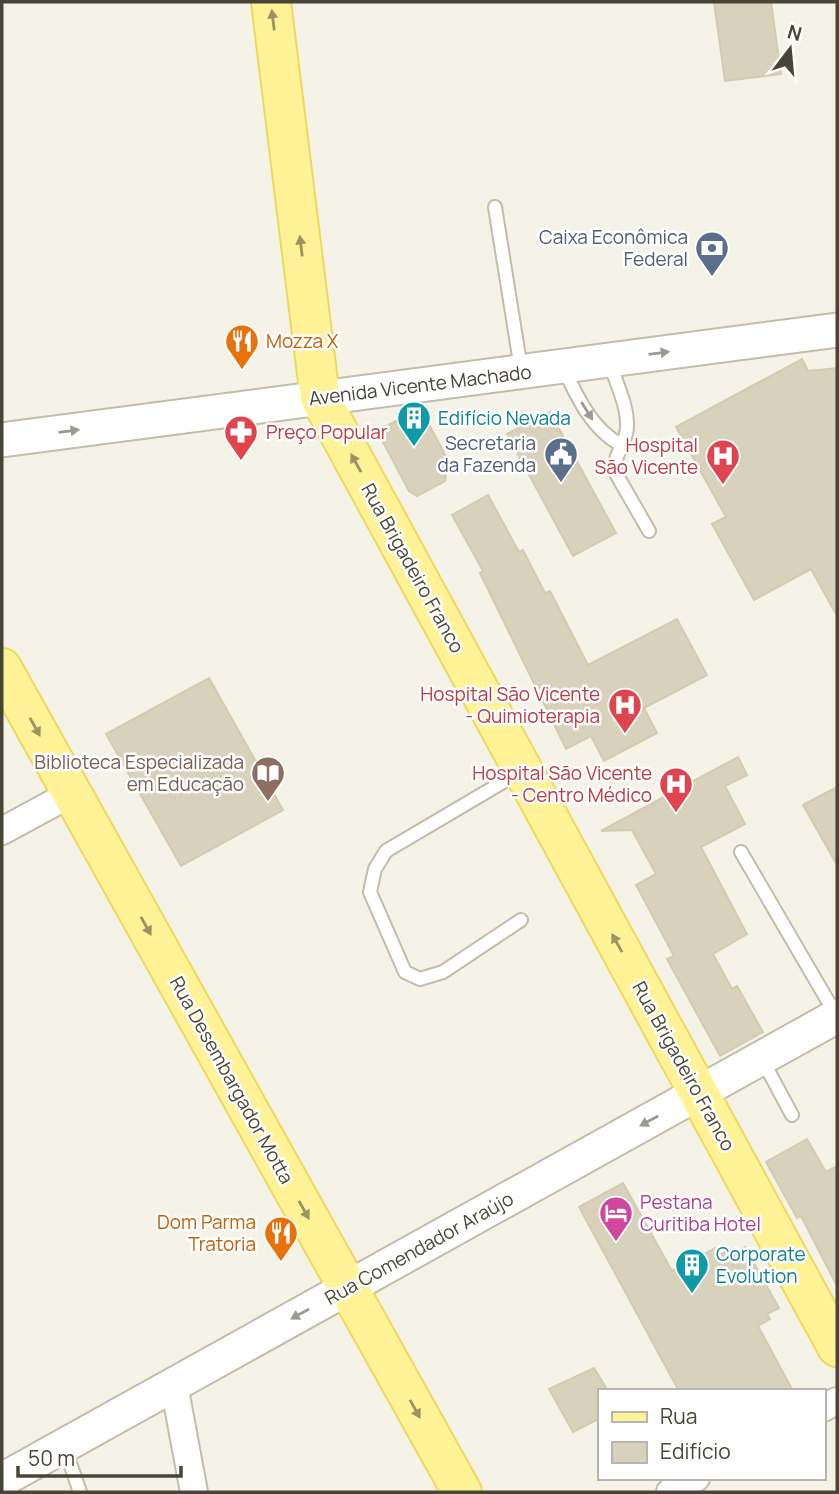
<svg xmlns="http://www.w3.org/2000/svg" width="839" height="1494" font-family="Manrope,sans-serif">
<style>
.building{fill:#d8d1bc;stroke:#d3cbaf;stroke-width:2}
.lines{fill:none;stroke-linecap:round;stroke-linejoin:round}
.service-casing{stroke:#c2bda9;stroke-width:16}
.minor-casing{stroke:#c2bda9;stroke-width:30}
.tertiary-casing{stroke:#c2bda9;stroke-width:37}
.primary-casing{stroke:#eed95d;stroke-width:42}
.service{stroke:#fff;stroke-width:12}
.minor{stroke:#fff;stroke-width:26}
.tertiary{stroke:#fff;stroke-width:33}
.primary{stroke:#fff297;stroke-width:38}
.oneway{fill:#9b9362}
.oneway2{fill:#9b9990}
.labels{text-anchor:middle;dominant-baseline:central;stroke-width:5;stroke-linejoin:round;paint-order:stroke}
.service-label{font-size:19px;fill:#4e5e75;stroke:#fff;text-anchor:end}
.food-label{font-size:19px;fill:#c56008;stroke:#fff;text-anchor:start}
.street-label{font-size:19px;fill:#494536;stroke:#fff}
.culture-label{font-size:19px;fill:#0d838f;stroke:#fff;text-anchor:start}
.health-label{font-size:19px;fill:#be3a42;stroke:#fff;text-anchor:end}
.education-label{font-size:19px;fill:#785e54;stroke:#fff;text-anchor:end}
.hotel-label{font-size:19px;fill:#b23c85;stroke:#fff;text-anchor:start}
</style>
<rect width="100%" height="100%" fill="#f5f3e8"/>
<path class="building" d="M714,2H771L781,74L725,81Z
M802,359L808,371L837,368V616L811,569L754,600L712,524L726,517L676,427Z
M415,411L418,418L424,415L448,460L445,481L417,496L409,491L377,431Z
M550,412L616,533L573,556L507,434Z
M488,495L519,552L523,550L545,593L550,591L588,665L677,619L707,675L644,708L657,733L604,761L591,736L566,749L480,573L483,571L452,515Z
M209,678L283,810L181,866L106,734Z
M738,757L747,775L725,786L745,824L701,847L747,934L713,954L732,989L737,986L763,1032L720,1056L667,959L674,956L636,885L656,874L632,830L601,831Z
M837,787V865L803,805Z
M807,1139L826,1172L837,1166V1286L801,1216L797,1218L766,1162Z
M623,1183L672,1271L716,1248L719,1255L731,1249L733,1253L745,1247L779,1308L767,1314L770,1319L758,1326L793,1391H679L579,1207Z
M594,1368L608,1391H599V1419L573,1432L549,1389Z"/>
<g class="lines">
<g class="service-casing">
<path id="service" d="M495,207L521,369
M609,360C615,381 628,405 627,427C627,442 614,454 614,470L649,531
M564,369C578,399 592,429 621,445
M520,772L386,851L375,869L370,892L405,972L420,979L443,972L521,920
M741,852L836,1015
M762,1059L792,1115
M64,1446L80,1492"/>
</g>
<g class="minor-casing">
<path id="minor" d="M2,831L72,793
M174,1385L194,1492
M823,1408L837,1401
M670,1492L696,1478"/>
</g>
<g class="tertiary-casing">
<path id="tertiary" d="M2,440L837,330
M2,1480L837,1016"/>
</g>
<g class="primary-casing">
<path id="primary" d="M271,2L320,398L837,1347
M2,668L462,1492"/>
</g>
<use href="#service" class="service"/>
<use href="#minor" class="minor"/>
<use href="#tertiary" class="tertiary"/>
<use href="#primary" class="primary"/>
</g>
<defs><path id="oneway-solid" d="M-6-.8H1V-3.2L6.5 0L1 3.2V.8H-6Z" transform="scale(1.75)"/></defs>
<g class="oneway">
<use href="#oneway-solid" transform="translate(273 20) rotate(-97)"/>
<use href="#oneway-solid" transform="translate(301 246) rotate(-97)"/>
<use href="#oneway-solid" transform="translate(356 463) rotate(-119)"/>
<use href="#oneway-solid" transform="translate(35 727) rotate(61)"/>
<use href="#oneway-solid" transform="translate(146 926) rotate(61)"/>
<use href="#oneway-solid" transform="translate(617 943) rotate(-119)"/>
<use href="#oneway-solid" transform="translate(304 1210) rotate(61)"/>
<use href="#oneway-solid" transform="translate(415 1409) rotate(61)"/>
</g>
<g class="oneway2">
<use href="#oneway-solid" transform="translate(659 353) rotate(-7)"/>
<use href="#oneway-solid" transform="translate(587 411) rotate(58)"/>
<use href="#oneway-solid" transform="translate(69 431) rotate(-7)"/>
<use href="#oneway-solid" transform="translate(649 1121) rotate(151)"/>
<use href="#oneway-solid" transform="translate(300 1314) rotate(151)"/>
</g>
<defs>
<g id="bank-pin" transform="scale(1.75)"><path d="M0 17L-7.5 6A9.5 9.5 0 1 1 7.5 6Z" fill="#5c6f8a" stroke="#fff"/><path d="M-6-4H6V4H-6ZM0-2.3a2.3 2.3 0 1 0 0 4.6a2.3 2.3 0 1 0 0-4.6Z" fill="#fff"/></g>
<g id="restaurant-pin" transform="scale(1.75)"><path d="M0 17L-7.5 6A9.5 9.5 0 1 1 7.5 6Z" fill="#e8710a" stroke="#fff"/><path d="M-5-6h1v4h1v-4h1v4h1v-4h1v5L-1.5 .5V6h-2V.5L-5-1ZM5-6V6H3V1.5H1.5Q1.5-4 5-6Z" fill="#fff"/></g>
<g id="building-pin" transform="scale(1.75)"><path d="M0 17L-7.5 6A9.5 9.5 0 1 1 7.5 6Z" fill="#0f9aa8" stroke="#fff"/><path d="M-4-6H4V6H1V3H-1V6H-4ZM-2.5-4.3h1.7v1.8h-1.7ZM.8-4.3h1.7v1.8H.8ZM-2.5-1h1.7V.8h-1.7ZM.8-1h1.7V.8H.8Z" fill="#fff"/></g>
<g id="pharmacy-pin" transform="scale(1.75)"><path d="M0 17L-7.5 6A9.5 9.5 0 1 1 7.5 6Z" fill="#e0444e" stroke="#fff"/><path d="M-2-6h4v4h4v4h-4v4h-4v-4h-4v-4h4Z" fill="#fff"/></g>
<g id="civic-pin" transform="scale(1.75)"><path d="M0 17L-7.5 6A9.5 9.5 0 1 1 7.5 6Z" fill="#5c6f8a" stroke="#fff"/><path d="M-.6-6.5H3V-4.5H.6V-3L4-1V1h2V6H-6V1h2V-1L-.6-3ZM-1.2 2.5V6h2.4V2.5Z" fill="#fff"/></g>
<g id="hospital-pin" transform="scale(1.75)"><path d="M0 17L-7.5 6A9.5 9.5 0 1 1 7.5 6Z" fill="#e0444e" stroke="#fff"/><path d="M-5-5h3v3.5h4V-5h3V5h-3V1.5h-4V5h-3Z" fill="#fff"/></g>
<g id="library-pin" transform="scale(1.75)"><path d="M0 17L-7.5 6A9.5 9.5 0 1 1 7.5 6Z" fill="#8d6e63" stroke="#fff"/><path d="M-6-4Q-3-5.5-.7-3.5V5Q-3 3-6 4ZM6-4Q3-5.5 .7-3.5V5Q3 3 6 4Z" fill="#fff"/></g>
<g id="hotel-pin" transform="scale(1.75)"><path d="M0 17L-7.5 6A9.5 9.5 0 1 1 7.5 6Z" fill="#d1479c" stroke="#fff"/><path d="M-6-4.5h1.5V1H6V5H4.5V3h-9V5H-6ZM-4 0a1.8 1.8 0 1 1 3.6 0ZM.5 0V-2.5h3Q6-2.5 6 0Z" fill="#fff"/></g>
</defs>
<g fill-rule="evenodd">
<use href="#bank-pin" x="712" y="248"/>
<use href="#restaurant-pin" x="242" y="341"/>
<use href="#building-pin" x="414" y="418"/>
<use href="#pharmacy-pin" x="241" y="432"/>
<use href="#civic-pin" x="561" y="454"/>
<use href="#hospital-pin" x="723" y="456"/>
<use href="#hospital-pin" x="625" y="705"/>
<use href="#library-pin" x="268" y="773"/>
<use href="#hospital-pin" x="676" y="784"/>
<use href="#hotel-pin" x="616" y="1213"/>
<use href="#restaurant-pin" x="281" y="1233"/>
<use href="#building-pin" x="692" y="1265"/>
</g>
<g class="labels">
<g class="service-label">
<text x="688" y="237">Caixa Econômica<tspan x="688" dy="22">Federal</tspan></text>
<text x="536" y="443">Secretaria<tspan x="536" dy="22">da Fazenda</tspan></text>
</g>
<g class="food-label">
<text x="266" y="341">Mozza X</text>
<text x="256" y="1222" text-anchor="end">Dom Parma<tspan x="256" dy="22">Tratoria</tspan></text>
</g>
<g class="street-label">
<text transform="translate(420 385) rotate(-7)">Avenida Vicente Machado</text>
<text transform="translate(413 568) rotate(61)">Rua Brigadeiro Franco</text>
<text transform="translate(684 1066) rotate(61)">Rua Brigadeiro Franco</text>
<text transform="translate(232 1080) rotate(61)">Rua Desembargador Motta</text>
<text transform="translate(419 1248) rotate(-29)">Rua Comendador Araújo</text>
</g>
<g class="culture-label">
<text x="438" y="418">Edifício Nevada</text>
<text x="716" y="1254">Corporate<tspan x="716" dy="22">Evolution</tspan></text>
</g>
<g class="health-label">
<text x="266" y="432" text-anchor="start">Preço Popular</text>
<text x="698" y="445">Hospital<tspan x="698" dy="22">São Vicente</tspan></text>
<text x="600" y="694">Hospital São Vicente<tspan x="600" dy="22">- Quimioterapia</tspan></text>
<text x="652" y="773">Hospital São Vicente<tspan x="652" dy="22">- Centro Médico</tspan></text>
</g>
<g class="education-label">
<text x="244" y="762">Biblioteca Especializada<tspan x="244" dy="22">em Educação</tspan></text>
</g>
<g class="hotel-label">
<text x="640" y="1202">Pestana<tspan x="640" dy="22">Curitiba Hotel</tspan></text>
</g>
</g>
<rect width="839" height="1494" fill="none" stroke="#494536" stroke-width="7"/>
<rect x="598" y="1389" width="228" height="91" fill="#ffffff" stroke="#b6b5af" stroke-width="2"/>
<rect x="612" y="1412" width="35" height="10" fill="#fff297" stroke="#b6b5af" stroke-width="2"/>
<text x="660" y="1424" font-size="21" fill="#494536">Rua</text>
<rect x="612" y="1442" width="35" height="21" fill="#d8d1bc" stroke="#b6b5af" stroke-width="2"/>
<text x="660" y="1459" font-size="21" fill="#494536">Edifício</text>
<g transform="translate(790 49) rotate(16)" stroke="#ffffff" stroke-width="5" paint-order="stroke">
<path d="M0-5L12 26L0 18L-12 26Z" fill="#494536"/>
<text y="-10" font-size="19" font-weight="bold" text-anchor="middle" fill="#494536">N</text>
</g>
<path d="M18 1466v10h163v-10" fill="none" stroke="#494536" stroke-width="3.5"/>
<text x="28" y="1466" font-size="21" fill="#494536" stroke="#ffffff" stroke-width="5" paint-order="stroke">50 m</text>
</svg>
